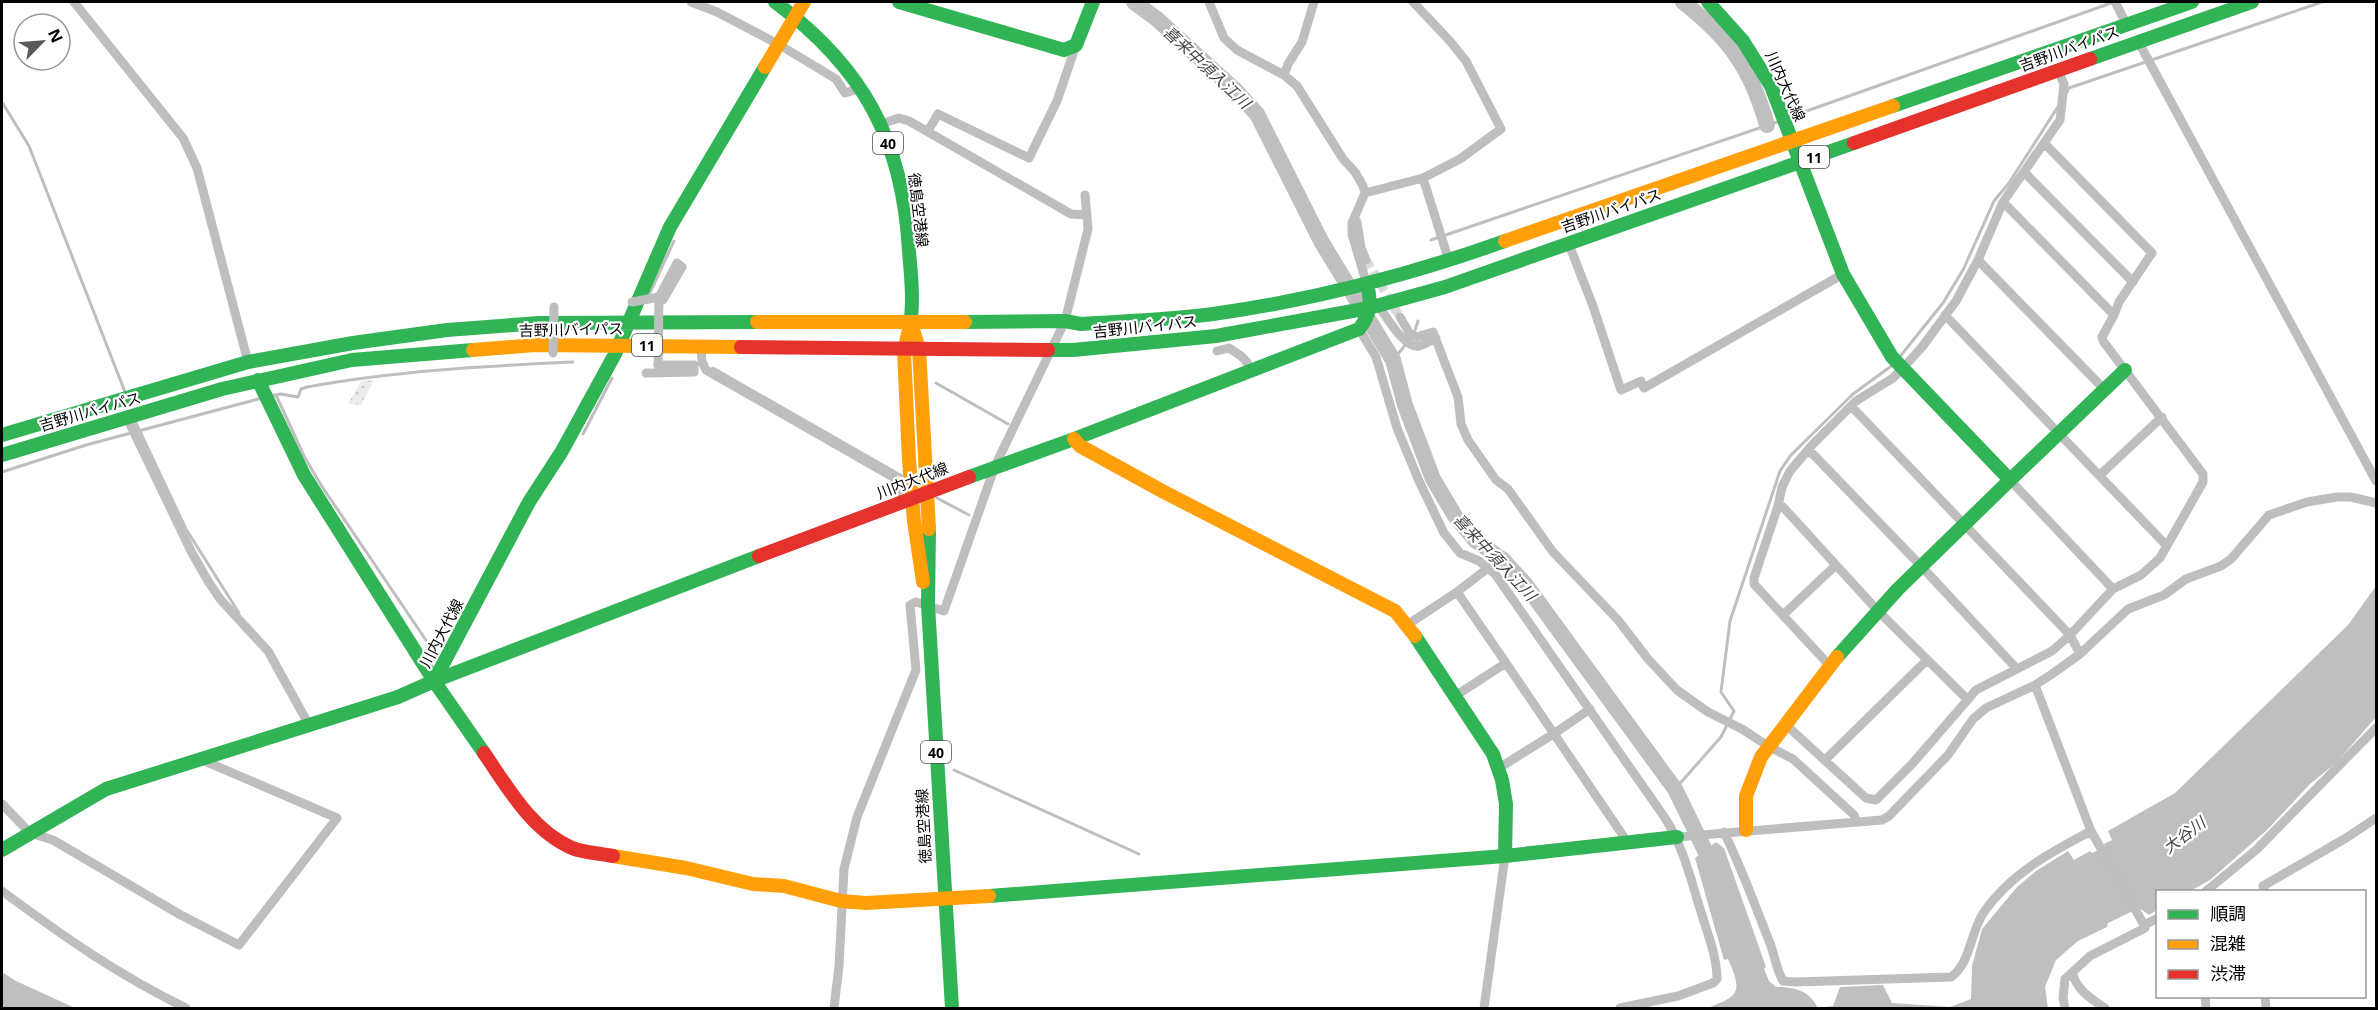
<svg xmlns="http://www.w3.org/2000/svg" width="2378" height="1010" font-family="'Noto Sans','Noto Sans JP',sans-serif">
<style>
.grass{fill:url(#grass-dots)}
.water{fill:#bfbfbf}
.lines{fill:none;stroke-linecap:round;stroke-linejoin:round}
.stream{stroke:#bfbfbf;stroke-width:3}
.river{stroke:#bfbfbf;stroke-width:16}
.street-tunnel{stroke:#d9d9d9;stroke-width:9;stroke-dasharray:9 4.5;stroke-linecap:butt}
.street{stroke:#bebebe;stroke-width:9}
.fast{stroke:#30b455;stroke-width:14}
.slow{stroke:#ff9f0a;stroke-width:14}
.jam{stroke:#e5322d;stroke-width:14}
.street-bridge{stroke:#bebebe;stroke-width:9}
.labels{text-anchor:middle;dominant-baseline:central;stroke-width:4.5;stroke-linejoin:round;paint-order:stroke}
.shield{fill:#fff;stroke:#4c4c4c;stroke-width:1.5}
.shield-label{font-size:14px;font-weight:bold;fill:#000}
.street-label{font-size:15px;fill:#000;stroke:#fff}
.water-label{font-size:16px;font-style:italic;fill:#444;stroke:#fff}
</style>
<defs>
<pattern id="grass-dots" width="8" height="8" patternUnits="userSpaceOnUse" patternTransform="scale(1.5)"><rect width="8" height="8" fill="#ececec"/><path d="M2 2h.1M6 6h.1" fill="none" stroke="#c9c9c9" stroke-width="1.8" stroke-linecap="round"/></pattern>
</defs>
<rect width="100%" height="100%" fill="#fff"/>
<path class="grass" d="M374,380L361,405L348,404L361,381Z"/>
<path class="water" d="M2376,586V717L2336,763L2310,784L2267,830L2210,880L2190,891L2158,892L2157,910L2149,915L2139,908L2108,923L2107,927L2078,941L2056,960L2045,987L2048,1008H1707C1739,996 1743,993 1728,959L1724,960L1695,858L1716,842L1724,848L1766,967L1764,969L1769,981L1776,987C1794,987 1809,990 1818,1008L1833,1006L1840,987L1883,985L1892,1003L1950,1007L1971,999L1972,966L1982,929L2017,887L2036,871L2068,851L2074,860L2090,851L2092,853L2105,847L2104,844L2112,840L2108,831L2175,793L2348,625Z
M2,972L16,981L75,1008H2Z"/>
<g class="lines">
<path class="stream" d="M2067,92L2069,88L2322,2
M2,102L29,146L125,392
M1787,118L2114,2
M1431,240L1780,121
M648,297L674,241
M1414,333L1418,321
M1898,359L1943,303L1964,268L1994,201L2009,183L2059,105
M1393,360L1407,343
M713,368L902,476
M936,383L1008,424
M274,395L281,394L298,397L301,389L307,387C395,371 484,366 573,362
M272,396L276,395L304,456L321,485L436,655
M135,421L186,529L239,613
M583,434L612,378
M2,472L86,445L262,398
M937,498L969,515
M954,770L1139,854
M1675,789L1721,737L1734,711L1721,692L1730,621L1780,471L1791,455L1853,394L1894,364"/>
<path class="river" d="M1134,2L1157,19L1236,91L1257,114L1321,241L1393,360L1405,405L1433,479L1455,516L1475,540L1503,560L1525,584L1675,789L1714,869
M1683,2C1729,38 1751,68 1767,125"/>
<path class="street-tunnel" d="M1366,260L1400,317"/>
<path class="street" d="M74,2L183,138L197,168L248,362
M691,2L717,12L778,44L836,79L845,93L861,88
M1209,2L1224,38L1237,50L1284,75L1297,86L1343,159L1355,172L1363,186L1365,193L1352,223V234L1367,285
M1413,2L1449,40L1466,61L1501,129L1460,159L1423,178
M2115,2L2127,25
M2138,41L2376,481
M1284,75L1288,64L1302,42L1314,2
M881,124L899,118L909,121L1071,214L1087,215
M928,131L938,114L1029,158L1057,101L1076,45
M2044,143L2152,253L2119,302L2114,315
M2025,173L2133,282
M1365,193L1423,178L1449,261
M1357,222L1361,248L1366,260
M1568,242L1593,306L1621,390L1641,381L1644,388L1843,274
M1978,260L2105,390
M659,297L677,263L682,267L663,300
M1377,304C1385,314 1404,349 1419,346C1424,345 1431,340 1436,338
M1945,315L2166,545
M1400,317L1410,334L1417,337L1433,332L1458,397L1461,424L1468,440L1496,480L1508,489L1553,552L1618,620L1648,659L1677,690L1708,712L1742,729L1768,746L1793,759L1854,815L1857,822
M1359,329L1376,357L1397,428L1419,481L1444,533L1460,553L1479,561L1495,574L1665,818C1684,848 1691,881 1702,915C1708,935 1717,957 1717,979L1713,983L1678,996L1620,1008
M701,346L702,362L706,370L893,477L901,501
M1217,351L1229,348C1240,355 1246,358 1251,370
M646,373L694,372V365H658
M1851,406L2070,635L2080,654
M127,418L192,553L208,581L220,599L268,651L309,725
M1809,450L1921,566L2017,669
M2100,475L2162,417
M2010,480L2113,589
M1778,506L1783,507L1878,611L1967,699
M1457,592L1488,568
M1783,615L1836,565
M1407,625L1457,592L1506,663
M1829,665L1754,584V578L1778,506L1782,487L1790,471L1813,444L1856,401L1893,378L1903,368L1922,347L1956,301L1978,260L2003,202L2060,120L2064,84L2058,70
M2035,685L2091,831L2144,925
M1455,696L1506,663L1628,843
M1785,724L1866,798L1876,800L1913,763L1976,690L2052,651L2070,635L2113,589L2141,575L2160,558L2203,482V474L2103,341L2102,337L2114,315L2003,202
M1825,760L1927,660
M1499,768L1555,733L1590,709
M2,804L30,833L53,840L179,914L239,945L337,818L200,759
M1724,832C1742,869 1756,908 1771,946C1775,958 1777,970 1783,981L1795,982L1951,977C1971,963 1970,932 1984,912C2010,874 2051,852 2091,831
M1677,837L1882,820L1889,816L1948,755L1973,719L1986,708L2035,685L2052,674L2080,654L2128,609L2164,595L2186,579L2221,566L2231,559L2269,515L2307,502L2337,497H2351L2376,503
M2,891C63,936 118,975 186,1008
M2205,892L2256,850L2376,728
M2265,892L2263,886L2346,838L2376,818
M2072,973C2078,991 2090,998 2105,1008
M2205,996L2206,1008
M2265,996L2266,1008
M834,1008L839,966L844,869L857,817L916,670L910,605L916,602L944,611L995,466L1065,321L1088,229L1085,195
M1484,1008L1505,856
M2065,1008L2063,998L2065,979L2090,956L2145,928L2144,925L2158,918"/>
<path class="fast" d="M775,2C864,68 903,141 909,251C911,275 914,301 910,325
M899,2L1064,50L1076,45L1093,2
M1708,2L1743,41L1771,86L1843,274L1892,357L2010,480L1898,589L1837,657
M2090,59L2252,2
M1893,106L2192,2
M965,322L1065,321L1081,324C1125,321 1170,320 1213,314C1313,300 1410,275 1505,241
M1048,350H1073L1216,336L1369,308L1445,287L1854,143
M258,380L304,475L434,681L484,753
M2,435L248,362L353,343L447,330L539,323L757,322
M2,455L222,389L352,360L473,350
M969,477L1074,439L1359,329C1370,316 1372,301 1367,285
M2010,480L2125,370
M929,529L928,605L952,1008
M1415,636L1493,754L1502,780L1506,804L1505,856
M434,681L529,502L562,451L615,354L670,227L765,67
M2,850L106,789L398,697L434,681L759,556
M989,896L1505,856L1677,837"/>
<path class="slow" d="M765,67L804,2
M1505,241L1893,106
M757,322H965
M911,323L919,349L929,529
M910,325L904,351L909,460L914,521L923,582
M473,350L535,345L741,347
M1074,439L1080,446L1164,492L1395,611L1415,636
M1746,830V796L1761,757L1837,657
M613,856L686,868L753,884L784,886L841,901L866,903L989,896"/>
<path class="jam" d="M1854,143L2090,59
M741,347L1048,350
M759,556L969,477
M484,753C508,788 532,831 572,848C584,853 600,853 613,856"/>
<path class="street-bridge" d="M632,302L659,297L658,365
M553,353L554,307"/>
</g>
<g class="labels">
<g class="shield">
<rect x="873" y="132" width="30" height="22" rx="4.5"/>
<rect x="1799" y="146" width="30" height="22" rx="4.5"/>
<rect x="632" y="334" width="30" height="22" rx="4.5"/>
<rect x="921" y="741" width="30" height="22" rx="4.5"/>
</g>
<g class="shield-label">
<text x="888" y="143">40</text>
<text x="1814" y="157">11</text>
<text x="647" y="345">11</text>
<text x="936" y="752">40</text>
</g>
<g class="street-label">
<text transform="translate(2069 48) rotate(-20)">吉野川バイパス</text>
<text transform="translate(1786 86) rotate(66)">川内大代線</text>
<text transform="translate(919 210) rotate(83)">徳島空港線</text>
<text transform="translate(1611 210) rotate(-19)">吉野川バイパス</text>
<text transform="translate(1145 326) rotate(-6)">吉野川バイパス</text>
<text transform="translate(571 329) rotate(-1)">吉野川バイパス</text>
<text transform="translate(90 411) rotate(-16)">吉野川バイパス</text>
<text transform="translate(912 480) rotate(-21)">川内大代線</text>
<text transform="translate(441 633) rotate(-62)">川内大代線</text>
<text transform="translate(923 826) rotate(-93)">徳島空港線</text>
</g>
<g class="water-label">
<text transform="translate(1207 67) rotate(43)">喜来中須入江川</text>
<text transform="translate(1495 557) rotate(47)">喜来中須入江川</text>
<text transform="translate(2184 835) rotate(-37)">大谷川</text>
</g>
</g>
<rect width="2378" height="1010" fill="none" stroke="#000000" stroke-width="6"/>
<rect x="2156" y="890" width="210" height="108" fill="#ffffff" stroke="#999999" stroke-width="1.5"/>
<rect x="2168" y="910" width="30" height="9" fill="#30b455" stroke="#999999" stroke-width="1.5"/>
<text x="2210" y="920" font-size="18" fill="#000000">順調</text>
<rect x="2168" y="940" width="30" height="9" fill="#ff9f0a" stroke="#999999" stroke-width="1.5"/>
<text x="2210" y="950" font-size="18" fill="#000000">混雑</text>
<rect x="2168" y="970" width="30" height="9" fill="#e5322d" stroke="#999999" stroke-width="1.5"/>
<text x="2210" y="980" font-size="18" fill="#000000">渋滞</text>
<g transform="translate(42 42) rotate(65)"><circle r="28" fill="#ffffff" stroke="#999999" stroke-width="1.5"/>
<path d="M0-4.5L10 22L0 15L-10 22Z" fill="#595959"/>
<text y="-9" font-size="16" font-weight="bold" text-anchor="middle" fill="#000000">N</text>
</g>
</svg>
